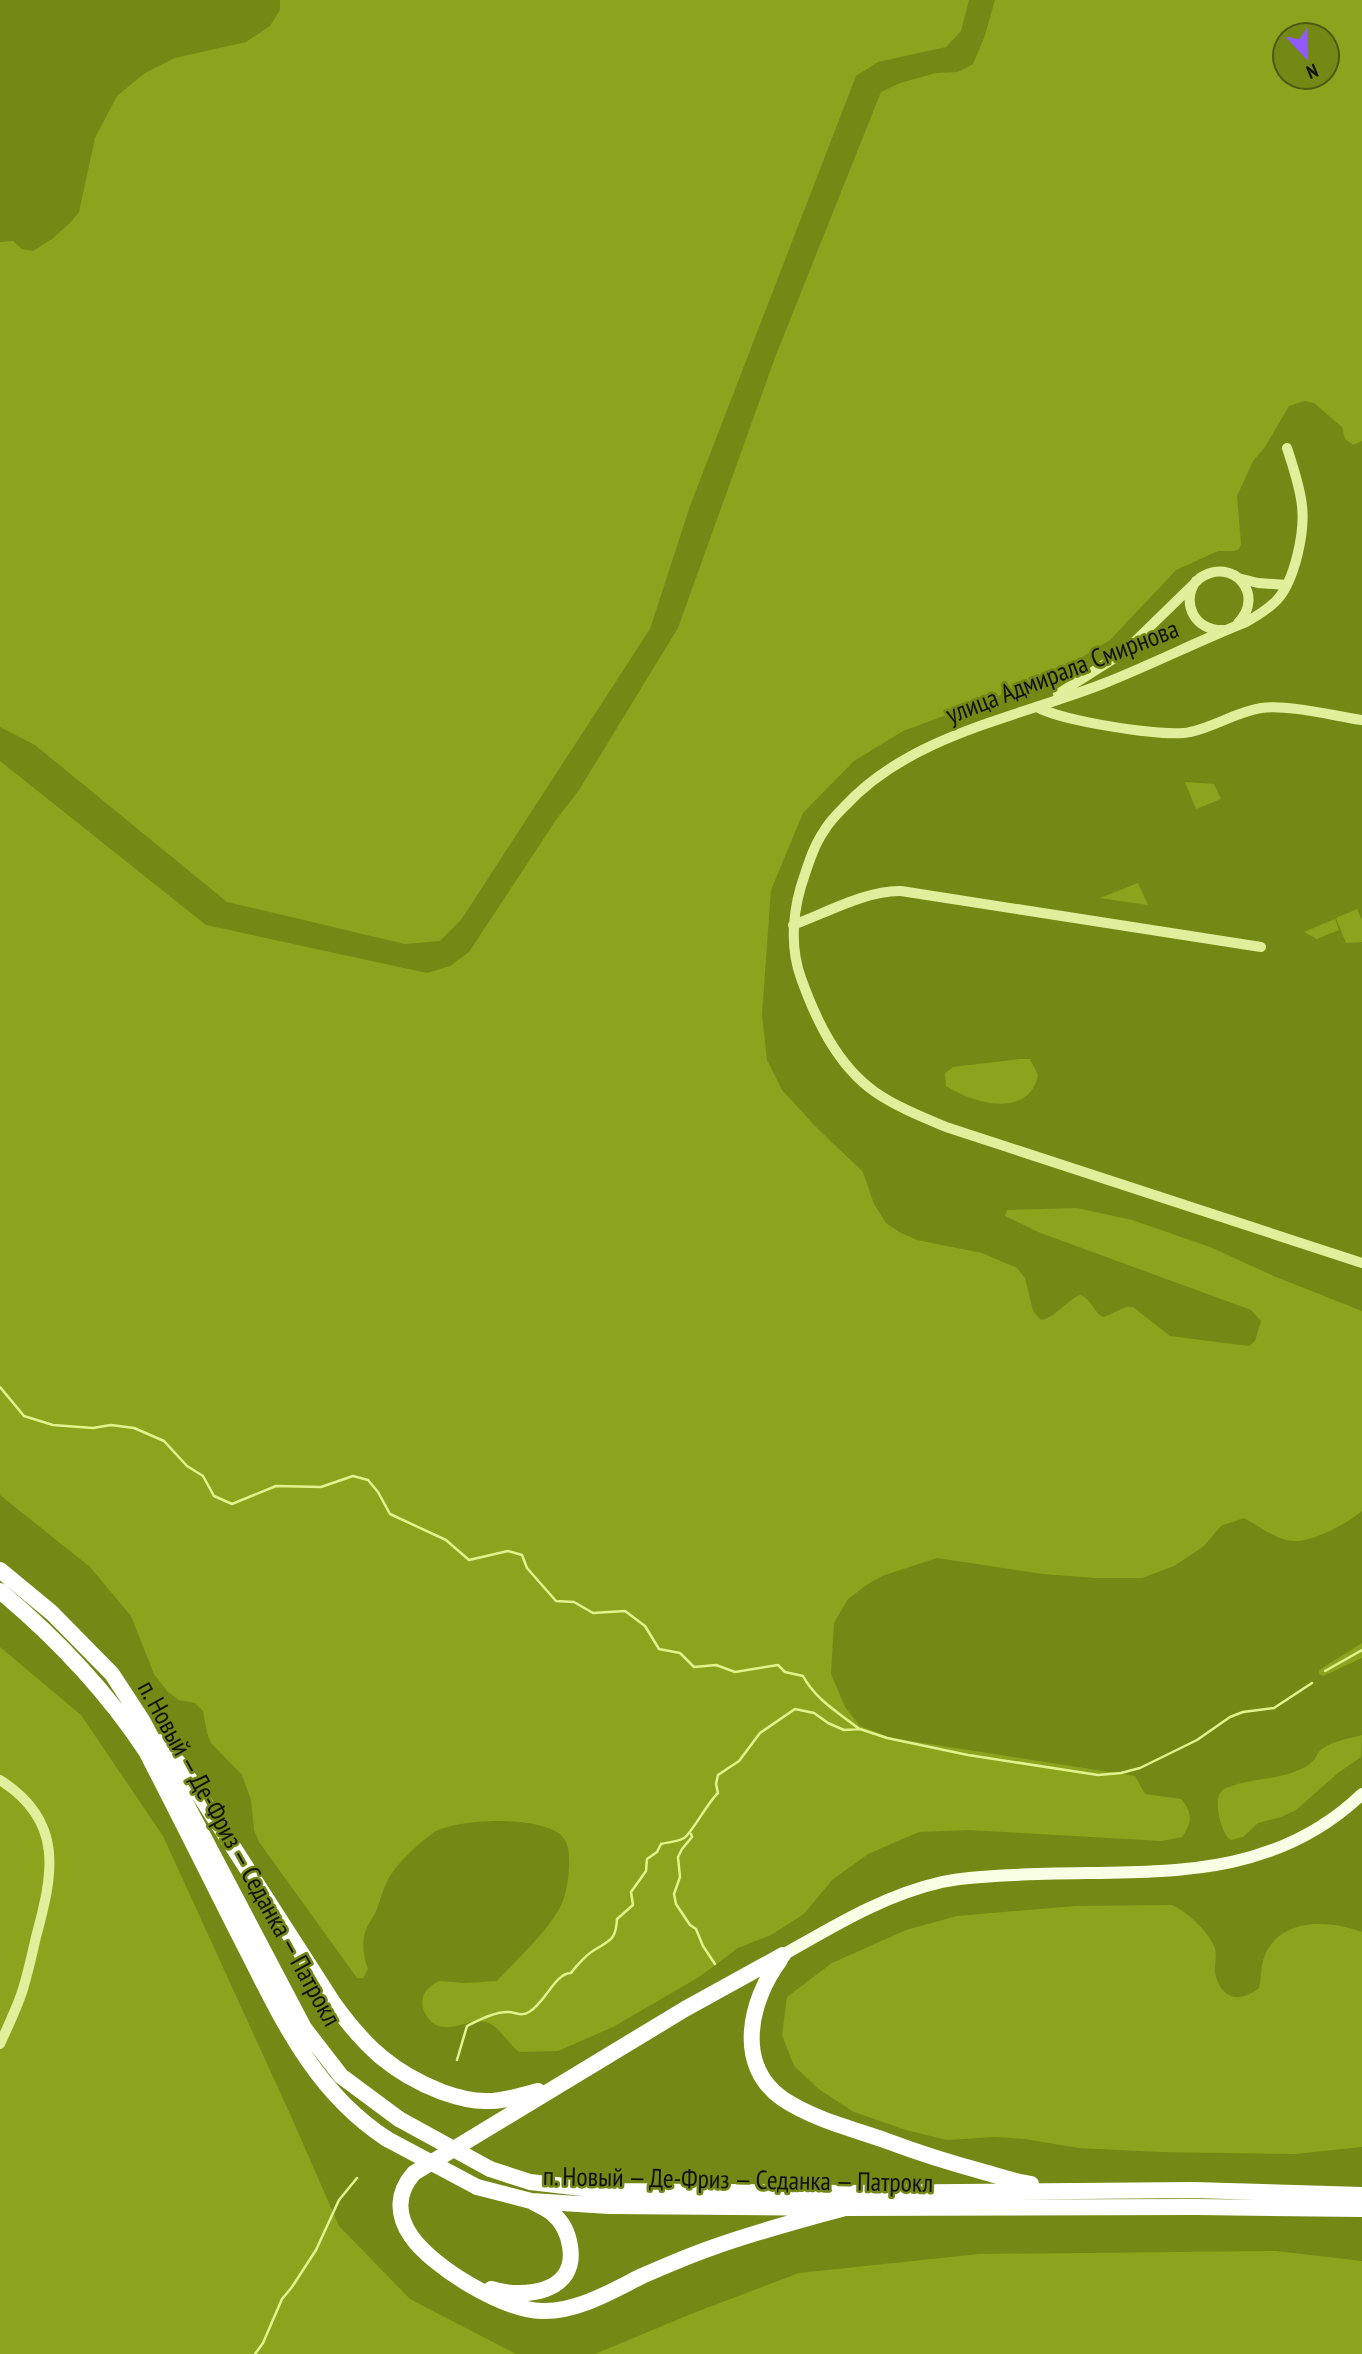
<svg xmlns="http://www.w3.org/2000/svg" width="1362" height="2354" font-family="'PT Sans Narrow',sans-serif">
<style>
.green{fill:#8ca31d;fill-rule:evenodd}
.lines{fill:none;stroke-linecap:round;stroke-linejoin:round}
.stream{stroke:#e2f28e;stroke-width:2.5}
.minor{stroke:#e1ef9c;stroke-width:10}
.major{stroke:#f9ffe4;stroke-width:12}
.highway{stroke:#fff;stroke-width:16}
.highway-bridge{stroke:#fff;stroke-width:16}
.labels{text-anchor:middle;dominant-baseline:central;stroke-width:5;stroke-linejoin:round;paint-order:stroke}
.street-label{font-size:26px;fill:#111;stroke:#748915}
</style>
<rect width="100%" height="100%" fill="#748915"/>
<path class="green" d="M280,0H969L961,31L946,47L878,62L856,76L690,506L650,629L461,920L440,941L405,944L227,902L35,745L0,727V242L13,241L22,249L33,251L52,239L70,223L79,212L95,138L117,96L145,73L175,58L246,42L270,26L280,10Z
M995,0H1362V441L1353,445L1345,439L1342,427L1314,403L1304,401L1289,406L1265,447L1253,461L1237,496L1241,544L1239,549L1234,551H1218L1176,570L1110,640L1061,670L1003,694L903,731L854,761L803,813L771,890L762,1014L767,1060L782,1090L816,1127L863,1172L874,1204L886,1223L899,1232L917,1240L982,1253L1017,1268L1025,1278L1033,1311L1041,1320C1054,1319 1066,1301 1080,1295C1094,1301 1093,1313 1104,1317L1126,1307H1133L1170,1336L1249,1346L1255,1341L1261,1321L1251,1310L1038,1232L1005,1216L1007,1210L1077,1208L1132,1220L1210,1247L1276,1277L1362,1311V1511C1348,1523 1315,1541 1296,1541C1279,1542 1259,1526 1244,1518L1221,1526L1204,1546L1174,1566L1142,1578H1095L1043,1574L937,1558L882,1576L865,1586L848,1599L834,1623L831,1674L845,1707L860,1726L892,1738L1135,1776L1145,1794L1181,1799C1193,1813 1192,1823 1182,1837L1162,1841L969,1830L919,1832L868,1854L832,1880L804,1914L771,1935L738,1948L699,1977L613,2027L558,2051L519,2052C509,2044 502,2031 492,2025C478,2015 460,2029 444,2027C428,2026 416,2005 426,1991C429,1987 434,1984 439,1981L465,1983L497,1981C516,1961 552,1927 562,1903C568,1889 573,1854 565,1840C550,1814 456,1818 433,1833C417,1845 394,1865 386,1884C382,1892 380,1901 377,1909C374,1916 370,1921 367,1927C361,1940 363,1957 368,1969L363,1978H357L259,1842L254,1830L251,1800L242,1775L211,1743L207,1733L203,1711L195,1703L179,1700L167,1691L154,1674L131,1616L90,1567L0,1495V761L206,925L427,973L450,966L469,952L556,820L579,790L678,628L776,355L881,92L900,83L936,73L958,72L973,64L984,38ZM1285,35H1327V77H1285Z
M1185,782L1214,784L1221,799L1196,809Z
M1138,883L1148,905L1100,898Z
M1357,909L1362,920V942L1346,943L1336,918Z
M1335,919L1339,930L1317,939L1304,932Z
M1020,1059H1030L1038,1075C1029,1119 974,1104 946,1086L945,1073L953,1067Z
M1362,1643V1658L1323,1676L1319,1674V1670Z
M0,1647L81,1715L163,1836L290,2114L339,2226L410,2299L516,2354H0Z
M1362,1735L1361,1757L1338,1773L1296,1810L1281,1817L1258,1823L1243,1837L1231,1840C1221,1835 1213,1799 1221,1792C1232,1781 1273,1779 1288,1774C1295,1772 1307,1767 1312,1762C1317,1758 1316,1753 1322,1749C1333,1741 1348,1739 1362,1735Z
M1172,1905C1187,1912 1207,1930 1214,1946C1218,1955 1214,1964 1215,1973C1221,1999 1239,2004 1259,1988C1262,1977 1260,1966 1265,1955C1281,1917 1329,1920 1362,1932V2147L1295,2154L1160,2152L1079,2148L1025,2139L994,2137L947,2140L906,2130L854,2112L820,2090L794,2066L782,2035L787,1997L832,1963L906,1930L957,1916L1076,1906Z
M1276,2251L1362,2261V2354H595L691,2314L799,2273L979,2254Z"/>
<g class="lines">
<path class="stream" d="M0,1387L24,1416L53,1425L93,1428L111,1425L134,1428L164,1441L187,1466L203,1476L214,1496L232,1504L276,1486L321,1487L353,1476L368,1480L378,1492L390,1514L446,1540L469,1560L508,1551L522,1555L527,1568L556,1601L574,1602L593,1613L625,1611L645,1626L659,1649L680,1653L694,1667L716,1665L735,1672L778,1665L785,1672L803,1676C815,1699 839,1713 858,1728
M1325,1671L1362,1650
M691,1834L692,1837L682,1849L678,1857L680,1877L674,1894L676,1904L690,1925L696,1929L703,1946L715,1964
M457,2060L467,2026C479,2020 494,2012 508,2012C516,2012 521,2017 529,2012C545,2003 555,1973 571,1973C576,1966 588,1953 596,1949C611,1940 616,1939 617,1919L633,1905L631,1892L646,1871L647,1859L657,1852L661,1844C668,1842 678,1842 684,1838C691,1834 708,1802 718,1793L716,1784L718,1775L739,1761L760,1733L795,1709L814,1713L828,1723L844,1730L860,1729L887,1738L968,1755L1098,1775L1121,1773L1140,1768L1197,1740L1230,1717L1243,1712L1274,1708L1312,1683
M255,2354L263,2343L282,2299L292,2287L316,2250L339,2200L357,2178"/>
<path class="minor" d="M1287,448C1293,467 1300,486 1302,506C1305,532 1295,580 1277,600C1268,609 1257,616 1246,622C1198,641 1153,664 1105,683C1017,718 911,734 844,807C837,814 829,822 824,831C815,844 810,859 805,874C793,907 789,945 801,978C816,1020 837,1065 875,1092C897,1107 922,1117 946,1127L1362,1263
M1238,578L1258,583L1287,585
M1196,581C1180,604 1196,632 1224,630
M1058,694L1124,652L1200,578C1233,556 1266,595 1238,623
M1037,707C1058,720 1165,738 1190,732C1214,727 1236,712 1261,708C1288,704 1334,716 1362,720
M793,925C826,913 867,890 901,891L1261,947
M0,1780C65,1821 53,1874 36,1937C32,1955 28,1972 23,1989C17,2008 8,2026 0,2044"/>
<path class="major" d="M783,1955C834,1926 884,1895 942,1882C966,1877 991,1876 1015,1875C1140,1868 1263,1889 1362,1794"/>
<path class="highway" d="M0,1570L52,1613L112,1674L142,1720L304,2028L341,2076L399,2119
M0,1591C56,1638 105,1689 146,1751C177,1811 207,1871 237,1931C278,2010 310,2089 387,2139
M161,1742L181,1766L334,2004C365,2047 393,2073 442,2092C456,2097 470,2101 485,2101C503,2102 521,2095 538,2091
M783,1955L685,2009L414,2173C397,2192 396,2214 411,2236C432,2267 503,2310 542,2311C577,2312 612,2291 642,2276C665,2266 688,2256 711,2248C755,2232 800,2220 845,2208
M780,1960C750,2000 734,2065 783,2099C813,2119 853,2129 887,2141C919,2153 951,2163 984,2172C999,2176 1015,2182 1031,2184
M490,2169L530,2182L608,2191L845,2193L1193,2190L1362,2195
M477,2187L531,2201L609,2206L845,2208L1196,2207L1362,2209
M491,2289C524,2299 578,2293 570,2246C568,2233 563,2222 552,2213C547,2209 540,2206 533,2202"/>
<path class="highway-bridge" d="M399,2119L490,2169
M387,2139L477,2187"/>
</g>
<g class="labels">
<g class="street-label">
<text transform="translate(1062 671) rotate(-21)">улица Адмирала Смирнова</text>
<text transform="translate(240 1853) rotate(61)">п. Новый — Де-Фриз — Седанка — Патрокл</text>
<text transform="translate(738 2179) rotate(1)">п. Новый — Де-Фриз — Седанка — Патрокл</text>
</g>
</g>
<g transform="translate(1306 56) rotate(158)"><circle r="33" fill="#748915" stroke="#4c5913" stroke-width="2"/>
<path d="M0-5L12 26L0 18L-12 26Z" fill="#915aff"/>
<text y="-10" font-size="19" font-weight="bold" text-anchor="middle" fill="#111111">N</text>
</g>
</svg>
